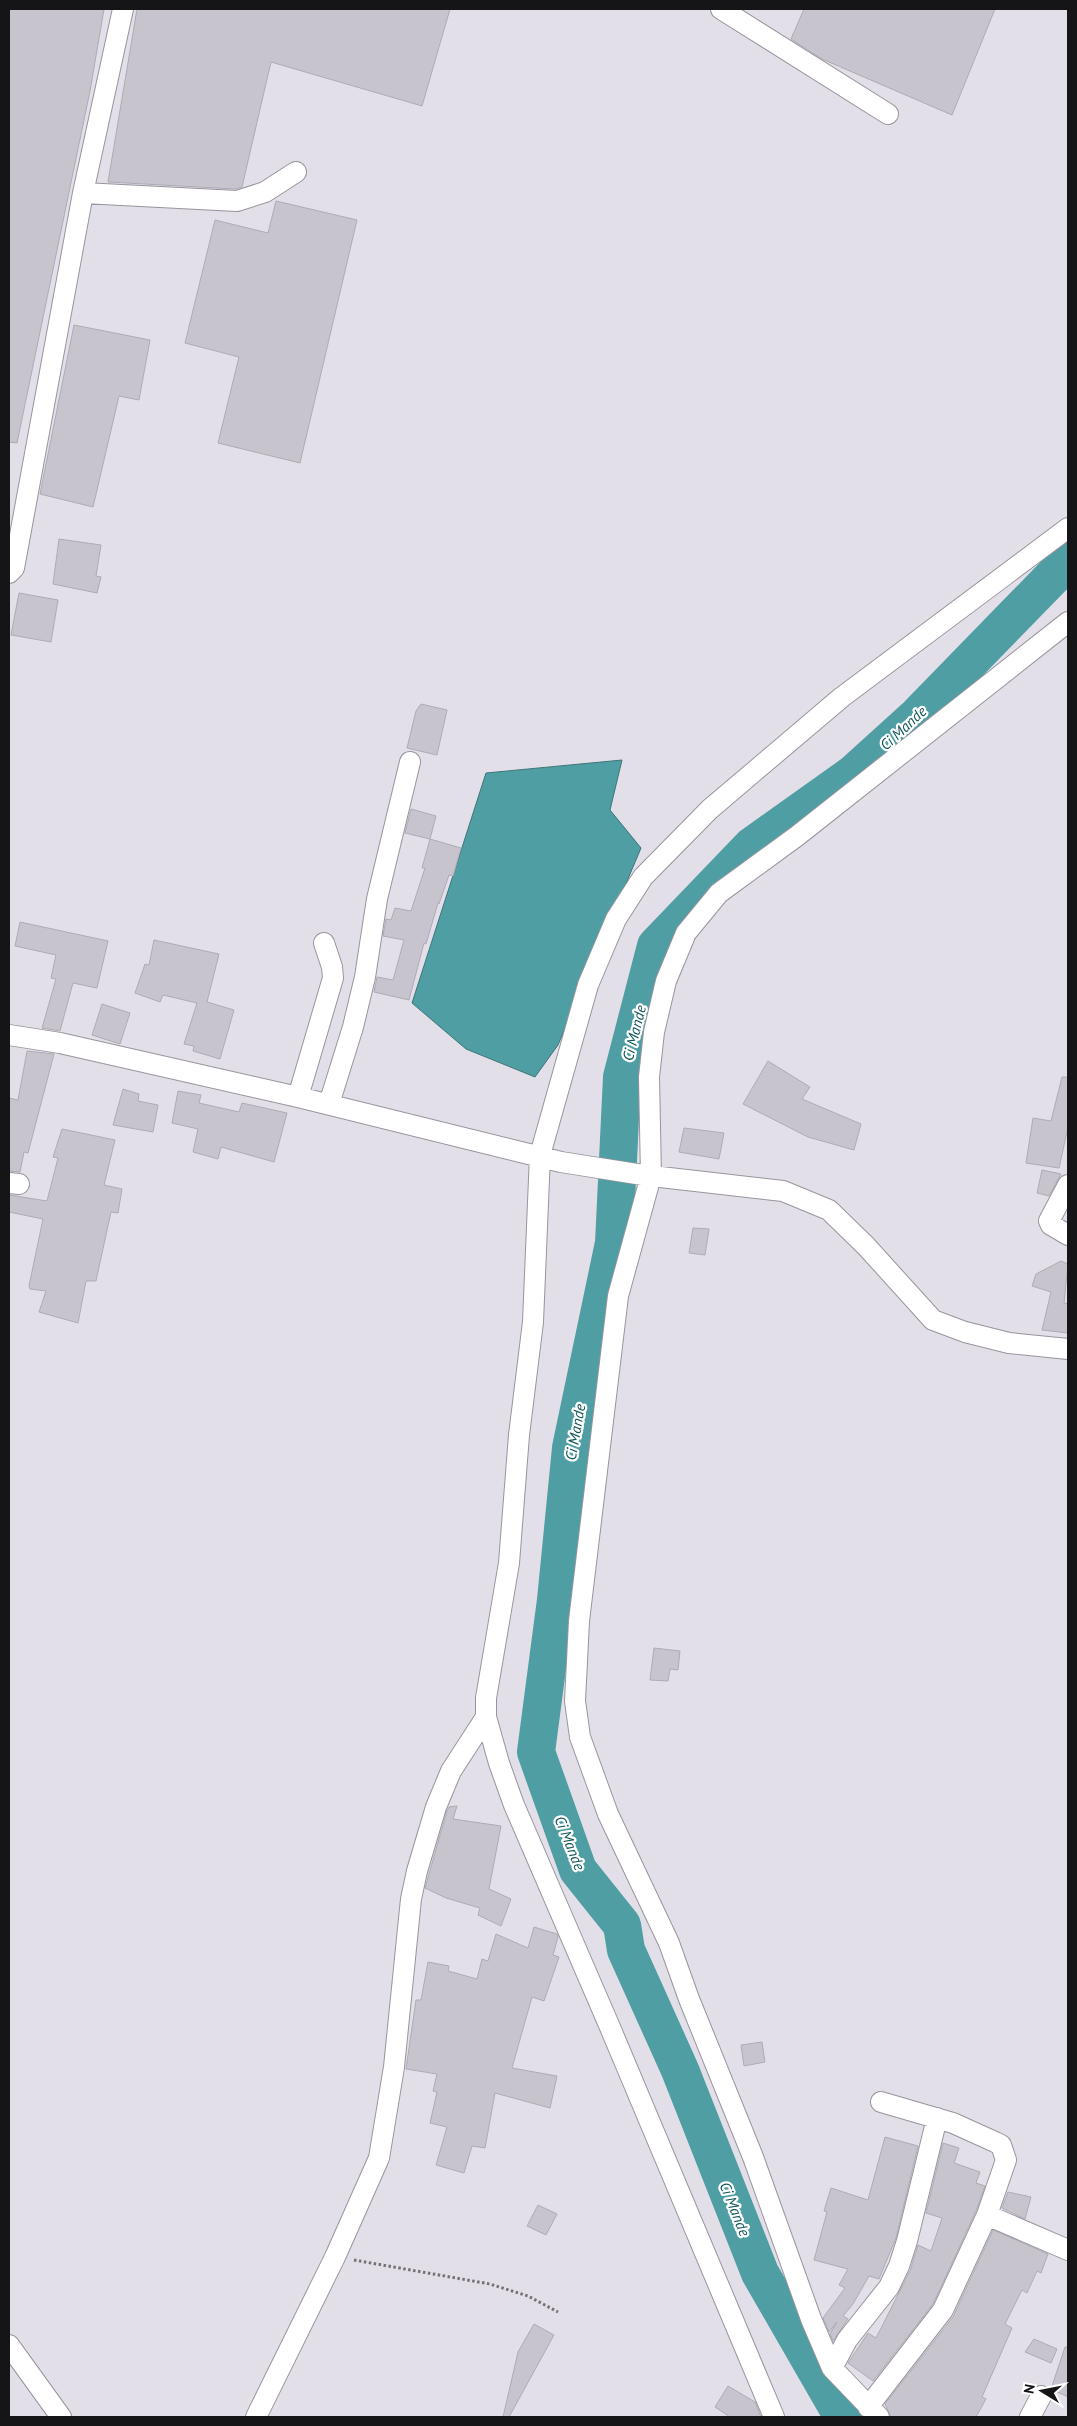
<svg xmlns="http://www.w3.org/2000/svg" width="1077" height="2426" font-family="'PT Sans',sans-serif">
<style>
.water{fill:#4e9ea3;stroke:#3d7579}
.lines{fill:none;stroke-linecap:round;stroke-linejoin:round}
.river{stroke:#4e9ea3;stroke-width:38}
.building{fill:#c8c4cd;stroke:#afabb4}
.minor-casing{stroke:#98949d;stroke-width:22}
.path{stroke:#747278;stroke-width:3;stroke-dasharray:2.5 2.5;stroke-linecap:butt}
.minor{stroke:#fff;stroke-width:20}
.labels{text-anchor:middle;dominant-baseline:central;stroke-width:4.5;stroke-linejoin:round;paint-order:stroke}
.water-label{font-size:15px;font-style:italic;fill:#0f5559;stroke:#fff}
</style>
<rect width="100%" height="100%" fill="#e3dfe8"/>
<path class="water" d="M622,760L610,810L641,848L558,1045L535,1077L466,1049L412,1003L486,773Z"/>
<g class="lines">
<path class="river" d="M843,2417L760,2273L680,2070L626,1950L622,1925L578,1870L536,1752L556,1600L571,1448L614,1243L622,1077L656,946L752,846L853,774L917,716L1068,561"/>
</g>
<path class="building" d="M9,9H104L90,91L17,443L9,442Z
M137,9H450L422,106L271,62L242,187L235,189L108,182Z
M804,9H995L952,115L822,59L791,39Z
M276,201L357,220L300,463L218,443L239,357L185,343L215,220L268,233Z
M74,325L150,340L139,400L119,396L93,507L40,494Z
M59,539L101,545L96,576L101,577L97,593L53,584Z
M19,593L58,600L51,642L11,635Z
M421,704L447,710L437,755L407,748L416,711Z
M411,809L436,816L430,839L405,833Z
M430,839L461,848L453,876L449,875L439,904L438,903L426,944L424,943L409,1000L374,992L377,977L393,980L404,940L383,936L386,919L391,920L395,908L411,911L425,868H422Z
M20,922L108,941L97,988L73,983L60,1031L42,1028L56,979L51,978L56,955L15,946Z
M154,940L219,954L207,1002L234,1010L220,1059L193,1051L194,1046L184,1044L197,1003L163,995L160,1002L135,993L145,964L149,965Z
M102,1004L130,1013L120,1044L92,1035Z
M27,1051L54,1054L28,1153L24,1152L20,1172L9,1171V1098L18,1100Z
M768,1061L810,1087L802,1099L861,1124L854,1150L808,1137L743,1104Z
M1062,1077H1068V1127L1059,1168L1026,1163L1033,1118L1051,1121Z
M123,1089L139,1094L138,1101L158,1105L153,1132L113,1125Z
M178,1091L201,1095L199,1103L239,1112L242,1103L287,1113L274,1162L221,1147L218,1159L193,1152L198,1129L172,1123Z
M684,1128L724,1133L719,1159L679,1152Z
M62,1129L115,1140L104,1185L122,1189L118,1213L111,1212L96,1281H86L78,1323L39,1312L46,1291L30,1289L29,1286L43,1219L9,1212V1195L47,1201L58,1158L53,1157Z
M1042,1170L1061,1174L1049,1196L1037,1193Z
M693,1228L709,1229L705,1255L689,1253Z
M1061,1261L1068,1264L1064,1303L1068,1304V1333L1042,1330L1051,1292L1032,1286L1036,1274Z
M654,1648L680,1651L678,1670L670,1669L668,1681L650,1680Z
M457,1806L453,1819L501,1826L489,1889L511,1899L501,1926L478,1915L480,1908L446,1898L425,1888L447,1811L449,1807Z
M534,1927L557,1934L558,1937L553,1955L559,1957L544,2001L532,1997L512,2068L557,2076L550,2108L495,2093L485,2148L472,2146L464,2173L436,2165L447,2127L430,2123L437,2092L433,2091L437,2074L406,2069L416,2000H421L428,1962L449,1966L448,1971L477,1979L482,1959L488,1961L496,1934L528,1948Z
M762,2042L765,2062L744,2066L741,2045Z
M885,2137L918,2146L896,2238L879,2279L869,2276L853,2304L843,2316L848,2319L833,2341L830,2334L837,2322L829,2332L823,2318L845,2288L839,2285L848,2269L814,2260L827,2212L824,2211L831,2188L868,2200Z
M943,2143L959,2148L954,2163L980,2172L976,2183L985,2186L976,2211L933,2304L873,2381L848,2363L868,2333L876,2338L910,2271L918,2245L931,2251L942,2218L926,2213Z
M1008,2192L1031,2197L1025,2219L1002,2208Z
M538,2205L557,2214L546,2235L527,2226Z
M993,2230L1048,2254L1041,2273L1037,2271L1027,2293L1022,2290L1005,2324L1012,2328L982,2397L986,2399L976,2417H891L885,2404L953,2317Z
M534,2324L554,2335L509,2417H503L518,2352Z
M1034,2339L1057,2349L1051,2363L1025,2352Z
M1065,2347H1068V2397L1051,2389Z
M728,2386L755,2402L761,2417H730L715,2407Z"/>
<g class="lines">
<g class="minor-casing">
<path id="minor" d="M721,9L888,114
M83,193L237,201L265,192L296,172
M9,573L14,568L83,193L123,9
M9,1035L60,1043L298,1097L561,1162L643,1175L783,1191L829,1210L866,1246L933,1320L965,1332L1009,1343L1068,1349
M298,1097L333,978L332,967L324,943
M329,1104L353,1027L365,977L377,899L410,762
M9,1183L19,1184
M1068,1185L1049,1221L1051,1225L1068,1235
M987,2215L1068,2250
M9,2345L61,2417
M832,2368L847,2340L889,2287L899,2266L907,2241L937,2118
M868,2407L943,2310L987,2215L1006,2160L1001,2145L995,2142L953,2123L881,2102
M256,2417L335,2257L379,2158L394,2067L411,1899L417,1871L436,1807L451,1771L486,1717
M774,2417L612,2032L514,1805L499,1763L486,1717V1698L509,1563L519,1435L533,1322L540,1155L588,985L616,919L643,877L710,809L842,697L1068,528
M879,2417L832,2368L811,2319L753,2157L689,1999L669,1943L608,1814L580,1737L575,1701L579,1621L618,1296L651,1176L649,1077L654,1032L666,981L686,933L719,893L797,836L1068,622
M1030,2417L1041,2396"/>
</g>
<path class="path" d="M354,2260L490,2284L528,2296L558,2312"/>
<use href="#minor" class="minor"/>
</g>
<g class="labels">
<g class="water-label">
<text transform="translate(903 728) rotate(-43)">Ci Mande</text>
<text transform="translate(634 1033) rotate(-76)">Ci Mande</text>
<text transform="translate(575 1432) rotate(-80)">Ci Mande</text>
<text transform="translate(570 1843) rotate(68)">Ci Mande</text>
<text transform="translate(735 2209) rotate(68)">Ci Mande</text>
</g>
</g>
<rect width="1077" height="2426" fill="none" stroke="#151417" stroke-width="20"/>
<g transform="translate(1042 2391) rotate(280)" stroke="#ffffff" stroke-width="4" paint-order="stroke">
<path d="M0-4L9 19L0 12L-9 19Z" fill="#151417"/>
<text y="-8" font-size="14" font-weight="bold" text-anchor="middle" fill="#151417">N</text>
</g>
</svg>
